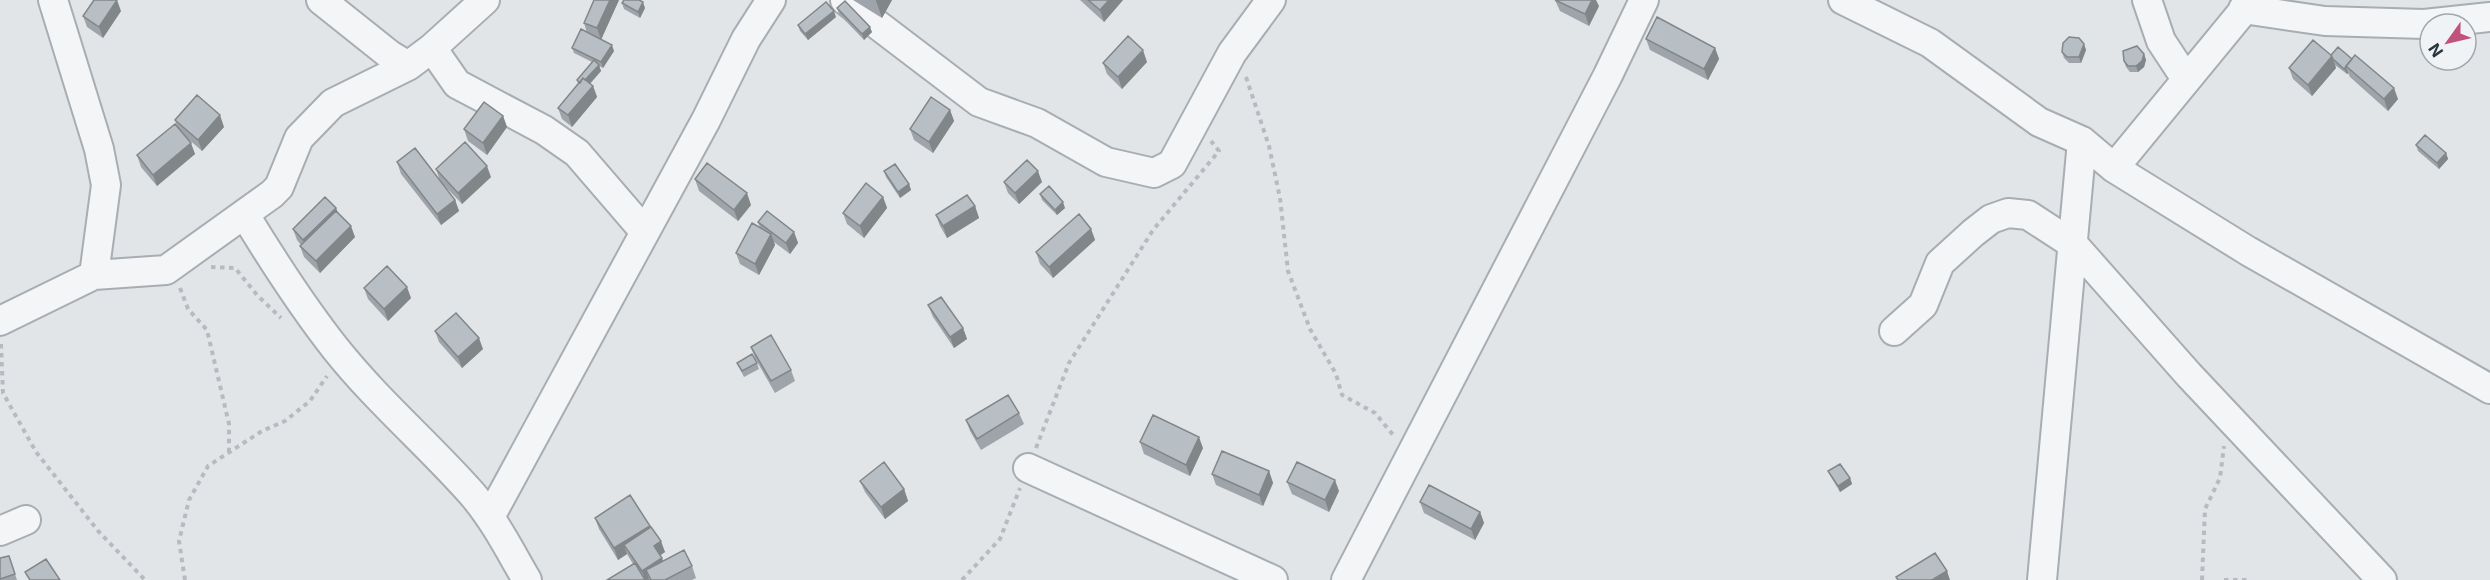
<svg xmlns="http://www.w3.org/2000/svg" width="2490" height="580" font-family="Inter,sans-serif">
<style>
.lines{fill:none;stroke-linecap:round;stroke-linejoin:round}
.minor-casing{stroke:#a7adb2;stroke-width:32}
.path{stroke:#b7bbc0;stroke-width:4;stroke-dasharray:4.5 4.5;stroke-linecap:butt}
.minor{stroke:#f3f5f7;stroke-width:28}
.wall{fill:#9ea4a9}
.shaded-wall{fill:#818689}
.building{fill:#b8bfc4;stroke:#818689;stroke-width:1.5}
</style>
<rect width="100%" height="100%" fill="#e1e5e8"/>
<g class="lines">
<g class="minor-casing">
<path id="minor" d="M53,0L99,149L106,185L94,275
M321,0L390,55L408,66
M845,0L979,102L1037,123L1106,162L1154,173L1172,164L1232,53L1271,0
M1843,0L1930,43L2039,122L2082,141L2114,168L2248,251L2490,389
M2147,0L2161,41L2186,79
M2243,9L2325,21L2424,24L2490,17
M432,48L457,84L544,130L577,153L645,232
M2114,168L2252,0
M245,215C273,261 302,306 335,348C377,401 429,445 473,495C495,521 510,551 527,580
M0,321L94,275L166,270L272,194L279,187L299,138L333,103L408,66L432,48L485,0
M1894,331L1923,305L1940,263L1973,233L1991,219L2008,213L2028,215L2074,245L2189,375L2382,580
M1028,468L1273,580
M490,517L706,120L746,39L771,0
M0,531L26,520
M1346,580L1608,75L1644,0
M2042,580L2082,141"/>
</g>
<path class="path" d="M1246,77L1269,146L1280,198L1288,271L1310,329L1336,374L1342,395L1375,413L1394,436
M211,267L235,268L257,295L281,318
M180,288L188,309L207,330L229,424V453
M1,344L3,393L36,452L99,532L145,580
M1036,448L1069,363L1153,230L1219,151L1211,141
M185,580L179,541L189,500L208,466L262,431L285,421L310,401L327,376
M962,580L1000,539L1020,488
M2202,580L2205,509L2220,478L2224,446
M2224,580H2251"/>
<use href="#minor" class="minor"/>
</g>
<path class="wall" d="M619,0L601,39L614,51L603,68L599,66L601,71L590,84L593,86L597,97L572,127L562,119L558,108L578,84L577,80L592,62L574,53L572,48L587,33L584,23Z
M853,0H892L882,18Z
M1080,0H1123L1104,22Z
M1555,0L1599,6L1589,26L1560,11Z
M622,3L645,8L640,18L624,9Z
M837,8L872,32L864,40L839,14Z
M121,11L103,38L87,27L83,16Z
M836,17L808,40L800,31L798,25Z
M1646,39L1715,48L1719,59L1708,80L1650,50Z
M2084,44L2086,50L2081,63H2069L2064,58L2062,52Z
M2144,54L2146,60L2144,67L2138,72H2130L2126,67L2124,61Z
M2331,55L2398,99L2388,111L2350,77L2348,73L2347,74L2335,65L2336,68L2312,96L2293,79L2289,68Z
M1147,62L1122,89L1107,74L1103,63Z
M950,110L954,121L933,153L914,140L910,129Z
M503,116L507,127L487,155L468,141L464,129Z
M175,120L224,127L202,151L186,137L195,154L157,186L141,167L137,155L177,127Z
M2416,145L2446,153L2448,159L2439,169L2418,151Z
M397,162L455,200L459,211L441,225L401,174Z
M436,169L491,177L462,204L440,181Z
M884,171L909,184L911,190L900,198L886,177Z
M695,179L751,205L738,221L699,191Z
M1004,182H1042L1019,204L1008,193Z
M1040,194L1065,208L1057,215L1042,200Z
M883,197L887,208L864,238L847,224L843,213Z
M975,206L979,218L947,238L940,226L936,215Z
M336,208L338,213L355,237L320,273L304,257L300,246L301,245L297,240L293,229Z
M758,222L794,232L798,243L790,254L774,242L775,245L759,275L740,264L736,253L760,228Z
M1091,229L1095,240L1053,278L1040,264L1036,252Z
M364,288L411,298L388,321L368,299Z
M928,305L963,328L967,339L954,348L933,317Z
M435,331L483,349L462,368L439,342Z
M751,347L791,370L795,381L775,393L755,358Z
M737,363H757L759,369L744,377Z
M1019,413L1024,424L981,450L970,431L966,420Z
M1140,442L1203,448L1190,476L1144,454Z
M1269,471L1273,483L1263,506L1216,485L1212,474Z
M1828,471L1850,478L1852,484L1840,492L1831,477Z
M860,481L904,489L908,501L885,519L865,492Z
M1287,482L1339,491L1329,512L1292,494Z
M1420,502L1480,512L1484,523L1475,540L1424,513Z
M595,518L650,526L665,552L660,555L663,561L692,566L696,578L692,580H607L633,564L627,554L618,560L599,529Z
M9,556L17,580H0V558Z"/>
<path class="shaded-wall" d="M117,0L121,11L103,38L99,27Z
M610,0H619L601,40L597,28Z
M876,0H892L882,18L876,1Z
M1109,0H1123L1104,22L1100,10Z
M1592,0H1596L1599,6L1589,26L1585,14Z
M643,2L645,8L640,18L638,12Z
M834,11L836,17L808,40L805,34Z
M870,27L872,32L864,40L862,34Z
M2084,44L2086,50L2081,63L2079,57Z
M612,45L614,51L603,68L601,62Z
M1715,48L1719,59L1708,80L1704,69Z
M1143,50L1147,62L1122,89L1118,77Z
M2144,54L2146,60L2144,67L2138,72L2136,66Z
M2332,56L2336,68L2312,96L2308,85Z
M599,65L601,71L584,90L582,84Z
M2346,67L2348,73L2347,74L2344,69Z
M593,86L597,97L572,127L568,115Z
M2394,88L2398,99L2388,111L2384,99Z
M950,110L954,121L933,153L929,142Z
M220,115L224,127L202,151L198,140Z
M503,116L507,127L487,155L483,143Z
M191,143L195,154L157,186L153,175Z
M2446,153L2448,159L2439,169L2437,163Z
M487,166L491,177L462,204L458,193Z
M1038,171L1042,182L1019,204L1015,193Z
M909,184L911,190L900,198L898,192Z
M747,193L751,205L738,221L734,210Z
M883,197L887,208L864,238L860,226Z
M455,200L459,211L441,225L437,214Z
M1063,202L1065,208L1057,215L1055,210Z
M975,206L979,218L947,238L943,226Z
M336,208L340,219L308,251L303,240Z
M351,226L355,237L320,273L316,261Z
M1091,229L1095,240L1053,278L1049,267Z
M794,232L798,243L790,254L786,243Z
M771,234L775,245L759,275L755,264Z
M407,287L411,298L388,321L384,309Z
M963,328L967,339L954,348L950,337Z
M479,338L483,349L462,368L458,357Z
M1199,437L1203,448L1190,476L1186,465Z
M1269,471L1273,483L1263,506L1259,495Z
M1850,478L1852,484L1840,492L1838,486Z
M1335,480L1339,491L1329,512L1325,500Z
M904,489L908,501L885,519L881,507Z
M1480,512L1484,523L1475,540L1471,529Z
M650,526L654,537L624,545L627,554L618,560L614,548Z
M661,541L665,552L658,557L654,546Z
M662,558L666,569L646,570L649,580H645L642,571Z
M1947,571L1950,580H1932Z"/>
<path class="building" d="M94,0H117L99,27L83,16Z
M594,0H610L597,28L584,23Z
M624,0H639L643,2L638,12L622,3Z
M1088,0H1109L1100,10Z
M1555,0H1592L1585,14Z
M845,1L870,27L862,34L837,8Z
M826,2L834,11L805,34L798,25Z
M1657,17L1715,48L1704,69L1646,39Z
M581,29L612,45L601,62L572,48Z
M1128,36L1143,50L1118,77L1103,63Z
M2069,37L2079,38L2084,44L2079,57H2067L2062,52L2063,43Z
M2313,40L2332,56L2308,85L2289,68Z
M2137,46L2144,54L2142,61L2136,66H2128L2124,61L2123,51Z
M2338,47L2352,59L2344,69L2333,59L2331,55Z
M2355,55L2394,88L2384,99L2346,66Z
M594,60L599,65L585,80L583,78L580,83L577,80Z
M583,78L593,86L568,115L558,108Z
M197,95L220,115L198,140L175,120Z
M931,97L950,110L929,142L910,129Z
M484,102L503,116L483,143L464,129Z
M175,124L191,143L153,175L137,155Z
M2425,135L2446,153L2437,163L2416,145Z
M465,142L487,166L458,193L436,169Z
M415,148L455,200L437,214L397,162Z
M1027,160L1038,171L1015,193L1004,182Z
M707,163L747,193L734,210L695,179Z
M895,164L909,184L898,192L884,171Z
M866,183L883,197L860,226L843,213Z
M1049,186L1063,202L1055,210L1040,194Z
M967,195L975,206L943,226L936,215Z
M325,197L336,208L303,240L293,229Z
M336,211L351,226L316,261L300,246Z
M767,211L794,232L786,243L758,222Z
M1079,214L1091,229L1049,267L1036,252Z
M752,223L771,234L755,264L736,253Z
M387,266L407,287L384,309L364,288Z
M941,297L963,328L950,337L928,305Z
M456,313L479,338L458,357L435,331Z
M771,335L791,370L771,381L751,347Z
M752,354L757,363L742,371L737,363Z
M1008,395L1019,413L977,439L966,420Z
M1153,415L1199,437L1186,465L1140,442Z
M1222,451L1269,471L1259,495L1212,474Z
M884,462L904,489L881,507L860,481Z
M1297,462L1335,480L1325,500L1287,482Z
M1840,464L1850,478L1838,486L1828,471Z
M1429,485L1480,512L1471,529L1420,502Z
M630,495L650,526L614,548L595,518Z
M651,527L661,541L654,546L662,558L642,571L624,545Z
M684,550L692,566L665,580H651L646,570Z
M1935,553L1947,571L1932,580H1898L1896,577Z
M9,556L15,574L0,579V558Z
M46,559L60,580H30L25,572Z
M635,563L645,580H607Z"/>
<g transform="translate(2448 42) rotate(236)"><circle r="28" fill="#f0f3f5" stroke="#a1a7ac" stroke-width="1.5"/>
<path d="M0-4.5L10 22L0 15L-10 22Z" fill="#c05379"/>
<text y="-9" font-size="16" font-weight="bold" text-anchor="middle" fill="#2b353e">N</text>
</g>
</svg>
